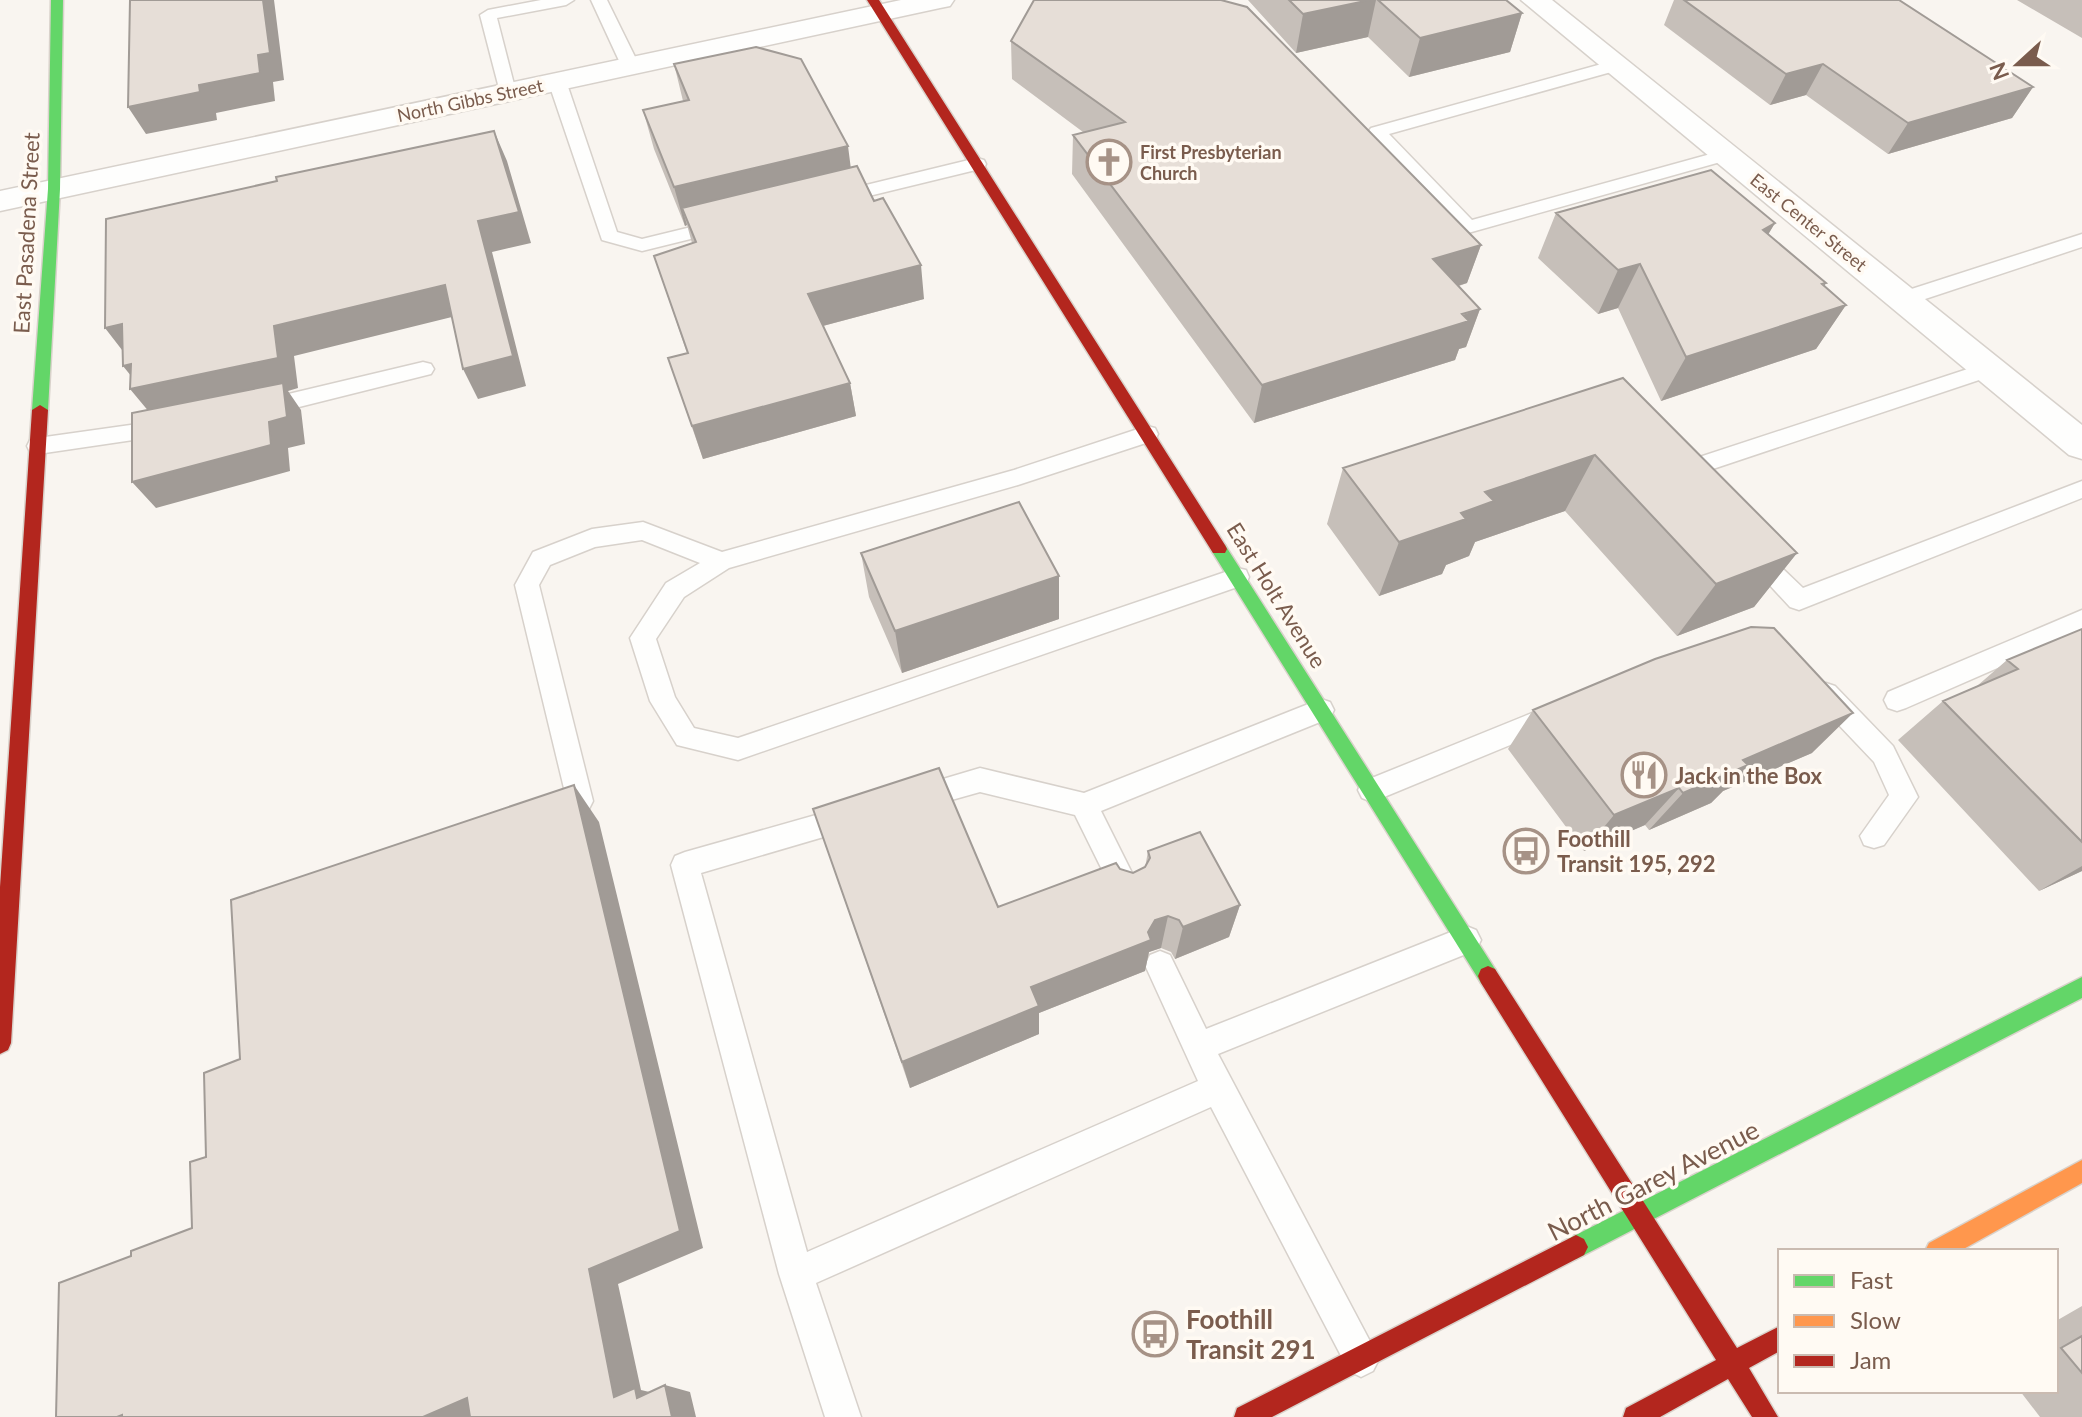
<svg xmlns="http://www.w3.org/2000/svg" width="2082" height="1417" font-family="Lato,sans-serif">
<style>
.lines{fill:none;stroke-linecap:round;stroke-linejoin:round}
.lane-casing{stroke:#d7d1cb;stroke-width:3}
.street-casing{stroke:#d7d1cb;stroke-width:3}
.fast-casing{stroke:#d9d2cb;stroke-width:3}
.slow-casing{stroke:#d9d2cb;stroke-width:3}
.jam-casing{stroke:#d9d2cb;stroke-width:3}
.lane{fill:#fefefd;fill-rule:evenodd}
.street{fill:#fefefd;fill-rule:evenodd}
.fast{fill:#63d668;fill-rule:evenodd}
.slow{fill:#ff974d;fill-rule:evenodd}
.jam{fill:#b3261e;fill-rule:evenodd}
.wall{fill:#c6bfb9}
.shaded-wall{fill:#a19b96}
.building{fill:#e6ded7;stroke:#a19b96;stroke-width:2}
.labels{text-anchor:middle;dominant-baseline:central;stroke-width:7;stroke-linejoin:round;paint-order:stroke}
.far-street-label{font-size:18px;fill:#7a5c4d;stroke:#fffaf3}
.far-poi-label{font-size:18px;font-weight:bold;fill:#7a5c4d;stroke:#fffaf3;text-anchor:start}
.street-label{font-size:22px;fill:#7a5c4d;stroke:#fffaf3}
.poi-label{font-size:22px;font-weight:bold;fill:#7a5c4d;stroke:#fffaf3;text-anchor:start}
.near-street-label{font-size:26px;fill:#7a5c4d;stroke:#fffaf3}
.near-poi-label{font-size:26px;font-weight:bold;fill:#7a5c4d;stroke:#fffaf3;text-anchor:start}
</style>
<rect width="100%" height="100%" fill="#f9f5f0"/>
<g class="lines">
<g class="lane-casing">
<path id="lane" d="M541,0H574L566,5L497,18L516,92L507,97L501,96L480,15L488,10Z
M591,0H607L639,65L636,69H624L621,65Z
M1616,60L1622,61L1625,65L1622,69L1389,134L1472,220L1725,150L1731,151L1734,155L1731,159L1468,233L1461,231L1368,132L1371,128Z
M557,76L566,81L617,232L642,239L724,219L734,225L731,229L642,251L602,240L548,81Z
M977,158L984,160L986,164L984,168L836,204L827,198L829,194Z
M2082,234V247L1910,304H1896L1893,299L1896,294Z
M423,362L431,364L434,369L431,374L259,417L251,414L248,409L251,404L259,401Z
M1989,362L1997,364L2000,369L1997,374L1674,482L1666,480L1663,474L1666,468Z
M166,420L174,422L177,428L174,434L38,454L30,452L27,446L30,440L38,438Z
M1147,426L1155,428L1158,434L1155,440L1018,485L729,568L684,597L656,639L675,697L694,728L738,738L1237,568L1246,570L1249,577L1246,584L738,760L677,745L650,701L630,638L666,583L700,563L642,540L595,547L550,565L539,585L593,801L589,809L579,813L569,809L515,585L533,552L592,529L643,522L722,552L1014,470Z
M2082,481V498L1799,610L1790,607L1740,553L1744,547L1752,544L1760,547L1803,588Z
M2082,610V631L1906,708L1897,711L1888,708L1884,700L1888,692Z
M1826,683L1835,686L1893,746L1918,797L1884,845L1874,848L1864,845L1860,836L1889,795L1874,762L1817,702L1813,694L1817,686Z
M1321,699L1330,702L1334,710L1330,718L1101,811L1141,891L1137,900L1127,904L1117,900L1075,815L980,792L916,810L906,806L902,798L906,790L980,768L1084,793Z
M1552,705L1561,708L1565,716L1561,724L1372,802L1362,798L1358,790L1362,782Z
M851,805L861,808L865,817L861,826L701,873L807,1252L1198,1081L1145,965L1150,955L1160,951L1170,955L1206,1029L1466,926L1476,930L1481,940L1476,950L1218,1054L1373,1347L1379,1359L1373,1371L1361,1377L1349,1371L1211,1107L816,1283L861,1417H825L779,1274L671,865L675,856L685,852Z"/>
</g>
<g class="street-casing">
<path id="street" d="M901,0H954L950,6L940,8L0,211V191Z
M1521,0H1552L2082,425V459L2069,455Z"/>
</g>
<g class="fast-casing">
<path id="fast" d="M51,0H63L60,189L48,410L40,415L32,410L48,189Z
M1219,543L1225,545L1495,969L1498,976L1495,983L1488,986L1481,983L1213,553L1211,549Z
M2082,977V998L1584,1255L1576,1259L1568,1255L1564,1247L1568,1239Z"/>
</g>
<g class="slow-casing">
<path id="slow" d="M2082,1160V1183L1960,1251H1925L1929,1243Z"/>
</g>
<g class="jam-casing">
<path id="jam" d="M867,0H879L1225,545L1227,549L1225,553H1213Z
M40,405L48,410L11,1043L8,1050L0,1054V887L32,410Z
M1488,966L1495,969L1737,1348L1780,1326V1351L1749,1368L1778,1417H1752L1728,1379L1660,1417H1623L1626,1408L1716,1360L1481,983L1478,976L1481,969Z
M1576,1235L1584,1239L1588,1247L1584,1255L1272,1417H1234L1237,1408Z"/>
</g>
<use href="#lane" class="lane"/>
<use href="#street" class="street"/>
<use href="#fast" class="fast"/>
<use href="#slow" class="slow"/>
<use href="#jam" class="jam"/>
</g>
<path class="wall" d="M1248,0H1506L1522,13L1510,52L1409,77L1368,37L1296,53Z
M1674,0H1899L2033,87L2012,118L1888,154L1806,95L1770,105L1664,25Z
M2017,0H2082V38Z
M1011,41L1481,245L1467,283L1459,286L1480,309L1466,347L1459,349L1455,360L1254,423L1072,174L1073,135L1083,132L1012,79Z
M674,64L851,168L924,299L823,326L850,383L856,416L703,459L668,358L687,353L654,256L692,243L687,225L685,226L654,149L643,110L683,101Z
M1556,213L1775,223L1768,234L1846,305L1816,349L1661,401L1618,308L1598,314L1538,258Z
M1623,378L1797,553L1754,607L1677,636L1565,511L1475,542L1469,556L1446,565L1442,574L1379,596L1327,524L1343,468Z
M861,553L1059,619L902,673L869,597Z
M2082,629V871L2039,891L1898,740L1943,701L1977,686L2007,660Z
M1533,710L1812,753L1723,791L1711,803L1649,830L1645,825L1584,851L1508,749Z
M813,809L998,907L1120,869L1133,873L1145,868L1148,851L1240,905L1229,937L1175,959L1171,952L1161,948L1149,952L1145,971L1039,1013V1034L910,1088Z
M2082,1306V1417H2040L2020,1391H2056V1321Z"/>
<path class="shaded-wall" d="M263,0H274L284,80L273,82L275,101L216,113L217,120L146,134L128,107L199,85Z
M1370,0H1376L1368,37L1296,53L1303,14Z
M1522,13L1510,52L1409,77L1420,38Z
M1823,64L1806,95L1770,105L1786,74Z
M2033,87L2012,118L1888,154L1908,123Z
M494,131L507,161L531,243L492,252L526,386L478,399L463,369L478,221Z
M848,146L853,185L682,208L687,225L685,226L674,187Z
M1775,223L1749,267L1763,230Z
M1481,245L1467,283L1421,297L1433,259Z
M1640,264L1618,308L1598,314L1618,270Z
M921,265L924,299L815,328L808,294Z
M1826,283L1802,319L1846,305L1816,349L1661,401L1686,357Z
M445,285L460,315L294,356L298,388L288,391L301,410L305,444L288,448L290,471L156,508L132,482L155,419L130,389L140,387L123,366L274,326Z
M1480,309L1466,347L1459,349L1455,360L1254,423L1262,385Z
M122,324L129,359L105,328Z
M850,383L856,416L703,459L692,426Z
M1595,455L1565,511L1475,542L1469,556L1446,565L1442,574L1379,596L1399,542L1485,492Z
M1797,553L1754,607L1677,636L1716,584Z
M1059,576V619L902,673L895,631Z
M1853,713L1812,753L1723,791L1711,803L1649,830L1683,793L1743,760Z
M574,785L599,822L703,1248L618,1284L641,1390L662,1395L664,1405L614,1397L589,1269Z
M1679,788L1645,825L1584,851L1614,815Z
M2082,866V871L2039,891Z
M1240,905L1229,937L1175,959L1183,927Z
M1168,916L1161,948L1149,952L1145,971L1039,1013V1034L910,1088L902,1062L1031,987L1148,932L1155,920Z
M665,1385L690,1392L696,1417H672Z
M467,1398L477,1417H423Z"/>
<path class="building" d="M130,0H263L270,53L258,55L260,73L199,85L200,92L128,107Z
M1034,0H1221L1247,7L1481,245L1433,259L1480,309L1462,314L1469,321L1262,385L1073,135L1125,122L1011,41Z
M1289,0H1370L1303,14Z
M1378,0H1506L1522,13L1420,38Z
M1684,0H1899L2033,87L1908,123L1823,64L1786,74Z
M756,47L801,59L848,146L674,187L643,110L689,100L674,64Z
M494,131L519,212L478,221L513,356L463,369L445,285L274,326L278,358L130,389L131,364L123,366L122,324L105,328L106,219L277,181L276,177Z
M857,166L874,201L883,198L921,265L808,294L850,383L692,426L668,358L688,353L654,256L696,242L682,208Z
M1711,170L1775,223L1763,230L1826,283L1822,284L1846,305L1686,357L1640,264L1618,270L1556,213Z
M1623,378L1797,553L1716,584L1595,455L1485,492L1494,501L1461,513L1466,519L1399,542L1343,468Z
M283,383L287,417L269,422L271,445L132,482V413Z
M1019,502L1059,576L895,631L861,553Z
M1751,627L1774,628L1853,713L1743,760L1748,765L1683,793L1679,788L1614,815L1533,710L1655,659Z
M2082,629V842L1943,701L2018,669L2007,660Z
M939,768L998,907L1116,863L1120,869L1133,873L1145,867L1150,858L1148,851L1200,832L1240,905L1183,927L1179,920L1168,916L1155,920L1148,932L1151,940L1031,987L1039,1006L902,1062L813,809Z
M574,785L680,1231L589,1269L614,1397L635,1388L637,1398L665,1385L672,1417H470L467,1398L423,1417H122V1415L117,1417H56L59,1283L131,1256V1251L192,1228L190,1162L206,1157L204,1073L240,1059L231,900Z
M2082,1336V1373L2061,1348Z"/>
<defs>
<g id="church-ring" transform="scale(2.3)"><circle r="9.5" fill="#fffaf3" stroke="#a69286" stroke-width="1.5"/><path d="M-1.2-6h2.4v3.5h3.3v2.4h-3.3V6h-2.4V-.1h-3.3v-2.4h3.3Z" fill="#a69286"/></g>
<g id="restaurant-ring" transform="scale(2.3)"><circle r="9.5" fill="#fffaf3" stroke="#a69286" stroke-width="1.5"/><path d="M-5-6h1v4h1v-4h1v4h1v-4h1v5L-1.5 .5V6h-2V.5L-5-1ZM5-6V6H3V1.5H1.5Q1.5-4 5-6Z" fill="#a69286"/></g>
<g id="bus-ring" transform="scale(2.3)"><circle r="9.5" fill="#fffaf3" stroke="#a69286" stroke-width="1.5"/><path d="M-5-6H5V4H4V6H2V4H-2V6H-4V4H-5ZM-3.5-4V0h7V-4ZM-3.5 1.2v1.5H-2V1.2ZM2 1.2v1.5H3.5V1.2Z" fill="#a69286"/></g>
</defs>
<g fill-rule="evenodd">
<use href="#church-ring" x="1109" y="162"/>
<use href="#restaurant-ring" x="1644" y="775"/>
<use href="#bus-ring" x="1526" y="851"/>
<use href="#bus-ring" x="1155" y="1334"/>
</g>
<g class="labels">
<g class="far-street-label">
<text transform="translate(470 100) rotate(-12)">North Gibbs Street</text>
<text transform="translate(1809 222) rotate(39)">East Center Street</text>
</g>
<g class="far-poi-label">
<text x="1140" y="152">First Presbyterian<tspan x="1140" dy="21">Church</tspan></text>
</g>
<g class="street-label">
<text transform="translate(26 233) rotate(-87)">East Pasadena Street</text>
<text transform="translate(1277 595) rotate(58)">East Holt Avenue</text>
</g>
<g class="poi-label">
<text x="1675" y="775">Jack in the Box</text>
<text x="1557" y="838">Foothill<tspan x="1557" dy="25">Transit 195, 292</tspan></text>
</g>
<g class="near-street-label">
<text transform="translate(1653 1180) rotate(-27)">North Garey Avenue</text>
</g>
<g class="near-poi-label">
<text x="1186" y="1319">Foothill<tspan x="1186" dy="30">Transit 291</tspan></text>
</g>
</g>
<rect x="1778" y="1249" width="280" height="144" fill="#fffaf3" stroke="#cabbb1" stroke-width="2"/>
<rect x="1794" y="1275" width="40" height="12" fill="#63d668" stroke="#cabbb1" stroke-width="2"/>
<text x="1850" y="1289" font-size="24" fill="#7a5c4d">Fast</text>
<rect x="1794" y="1315" width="40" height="12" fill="#ff974d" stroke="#cabbb1" stroke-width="2"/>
<text x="1850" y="1329" font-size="24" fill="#7a5c4d">Slow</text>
<rect x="1794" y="1355" width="40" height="12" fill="#b3261e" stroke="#cabbb1" stroke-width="2"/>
<text x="1850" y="1369" font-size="24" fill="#7a5c4d">Jam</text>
<g transform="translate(2018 64) rotate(249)" stroke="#fffaf3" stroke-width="6" paint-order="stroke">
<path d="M0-6L14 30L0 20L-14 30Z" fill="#7a5c4d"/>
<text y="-12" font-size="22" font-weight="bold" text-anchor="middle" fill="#7a5c4d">N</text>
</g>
</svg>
